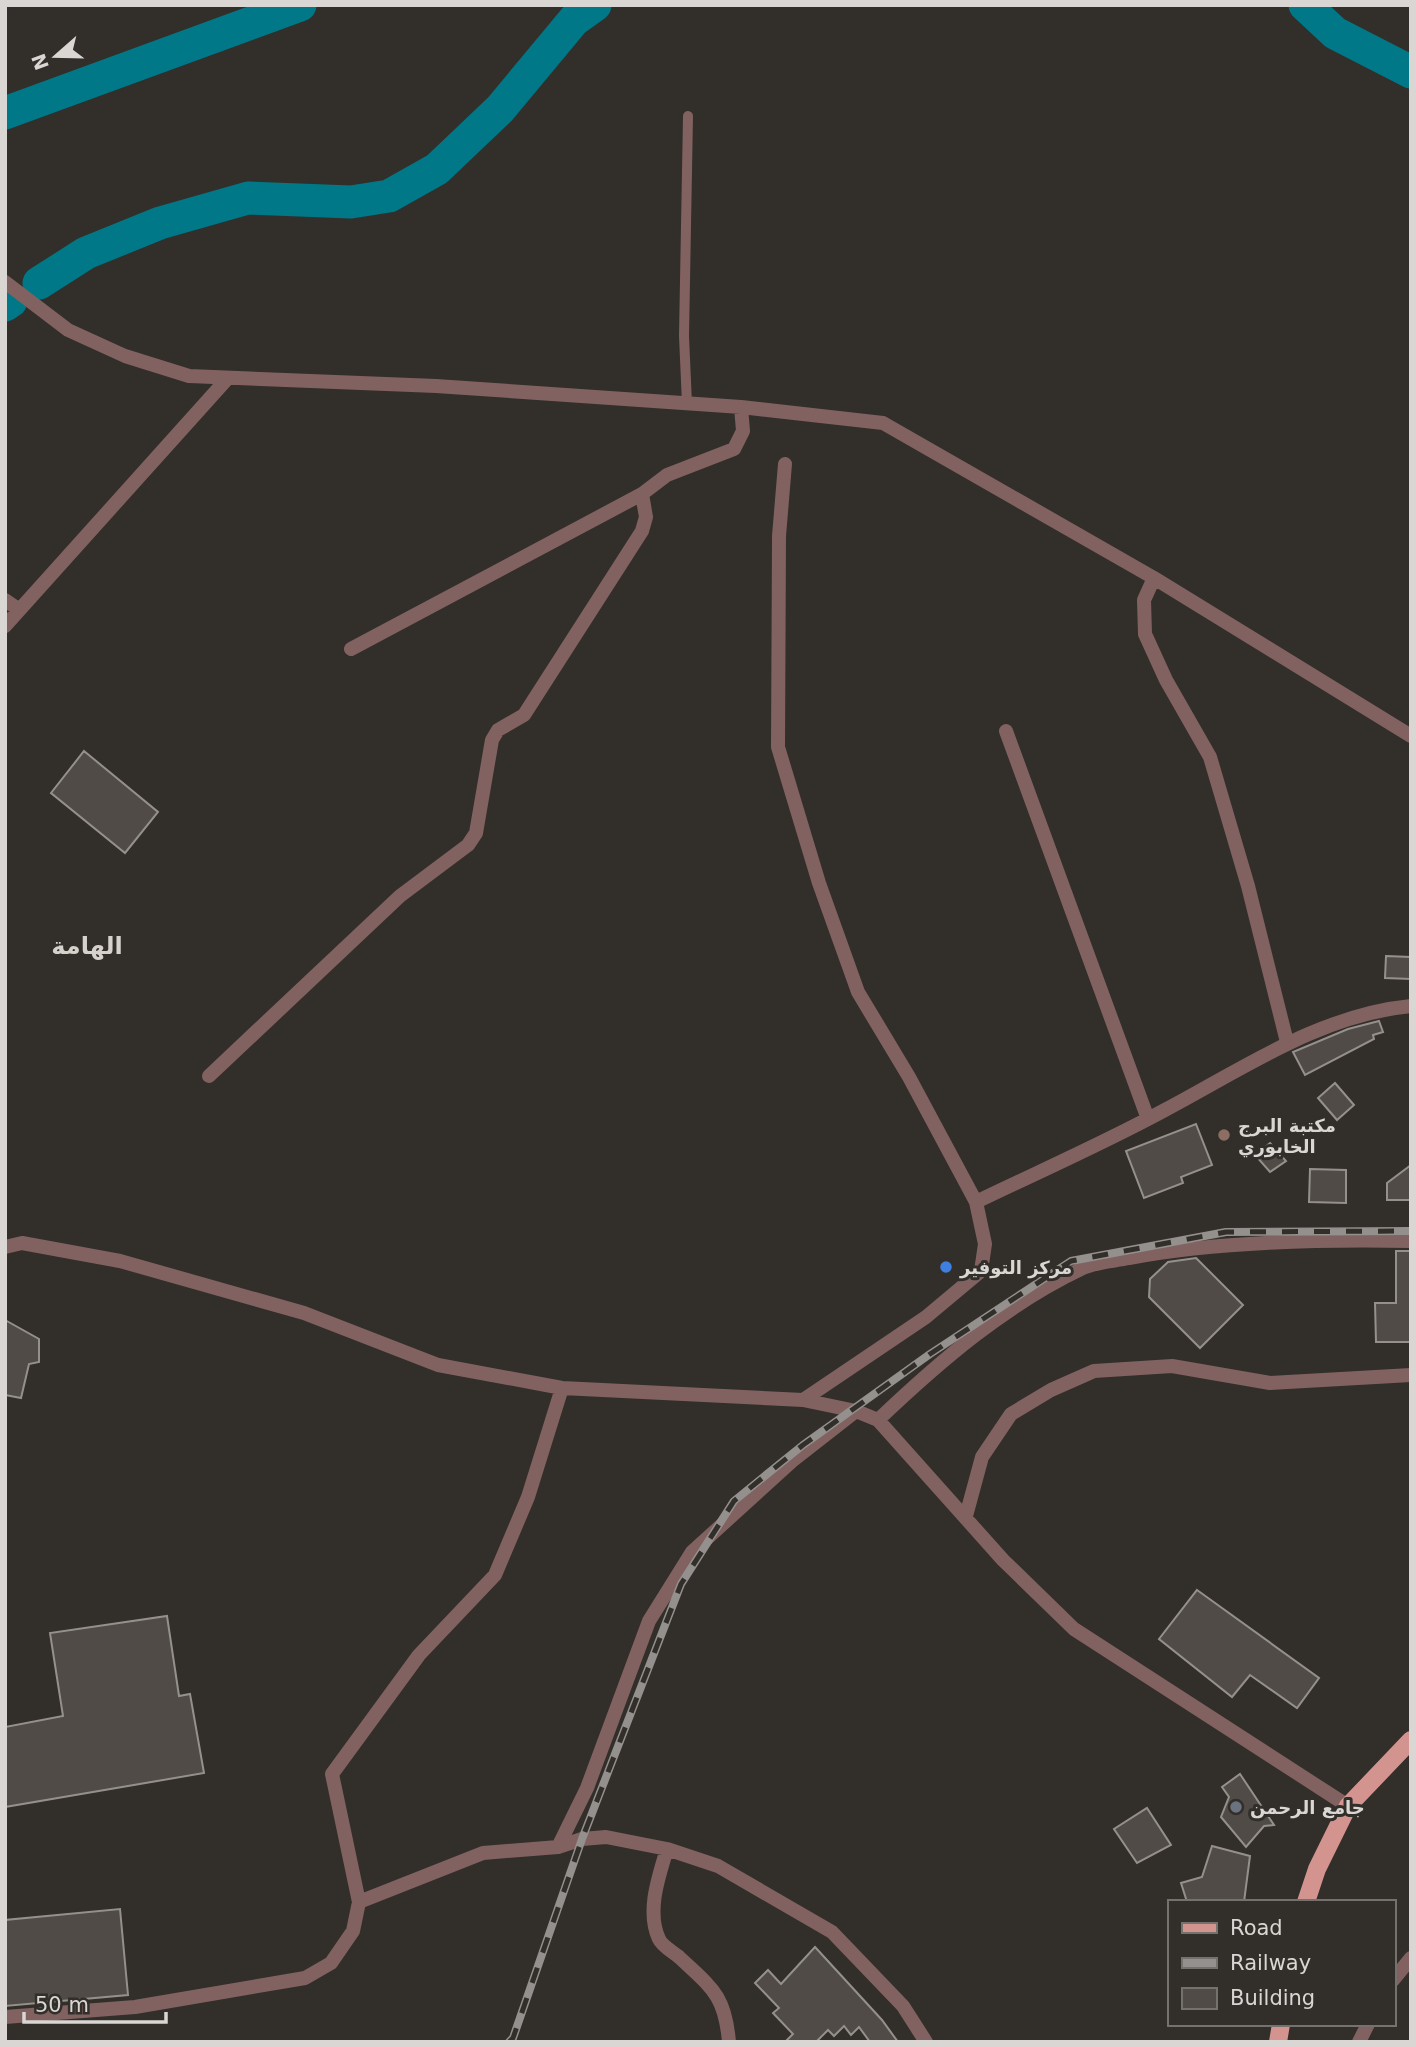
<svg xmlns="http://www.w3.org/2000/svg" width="1416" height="2047" font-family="'DejaVu Sans',Vazirmatn,sans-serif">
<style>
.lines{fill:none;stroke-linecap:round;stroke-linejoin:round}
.river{stroke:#017887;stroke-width:33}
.building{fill:#504b46;stroke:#95908b;stroke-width:2}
.service{stroke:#816260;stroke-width:10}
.minor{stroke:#816260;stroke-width:14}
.primary{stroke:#d3948f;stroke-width:18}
.rail-casing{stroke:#93908d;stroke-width:8}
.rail{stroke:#322e2a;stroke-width:5;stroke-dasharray:16;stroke-linecap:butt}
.education-dot{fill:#8d6e63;stroke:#322e2a;stroke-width:2.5}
.shop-dot{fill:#3f7fe0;stroke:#322e2a;stroke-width:2.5}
.worship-dot{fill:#6b7280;stroke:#322e2a;stroke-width:2.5}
.labels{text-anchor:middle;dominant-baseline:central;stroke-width:6;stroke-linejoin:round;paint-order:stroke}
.poi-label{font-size:18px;font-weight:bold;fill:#d9d6d4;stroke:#322e2a;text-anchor:start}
.district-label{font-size:24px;font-weight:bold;fill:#d6d1cb;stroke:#322e2a}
</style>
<rect width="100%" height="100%" fill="#322e2a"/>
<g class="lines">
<path class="river" d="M1305,5L1335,33L1411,72
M5,113L300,5
M39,283L86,253L160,223L248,198L351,202L389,196L437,169L500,109L574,20L595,5
M5,305L11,301"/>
</g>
<path class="building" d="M84,751L158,812L125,853L51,793Z
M1386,956L1411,957V979L1385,978Z
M1379,1021L1383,1032L1373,1035L1374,1039L1305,1075L1293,1052L1348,1029Z
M1335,1083L1354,1105L1337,1120L1318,1098Z
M1196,1124L1212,1165L1181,1177L1183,1183L1144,1198L1126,1151Z
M1270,1143L1286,1161L1270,1172L1255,1155Z
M1411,1165V1200H1387V1183Z
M1310,1169L1346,1170V1203L1309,1202Z
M1396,1251H1411V1342H1376L1375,1303H1396Z
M1196,1258L1243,1305L1200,1348L1149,1297L1150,1279L1168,1262Z
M5,1320L39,1339V1362L29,1364L21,1398L5,1395Z
M1197,1590L1319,1678L1297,1708L1250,1675L1232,1697L1159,1639Z
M167,1616L179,1696L190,1694L204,1773L5,1807V1727L63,1716L50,1633Z
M1240,1774L1274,1825L1264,1826L1246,1847L1221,1817L1229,1797L1222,1787Z
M1147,1808L1171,1845L1137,1863L1114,1829Z
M1212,1846L1250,1856L1244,1902H1187L1181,1883L1202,1877Z
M120,1909L128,1995L5,2006V1920Z
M815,1947L882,2020L898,2042H870L859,2027L851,2035L844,2026L834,2036L828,2030L816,2042H785L793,2034L773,2013L779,2008L755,1983L768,1970L781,1984Z"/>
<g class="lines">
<path class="service" d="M687,404L684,336L688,116"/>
<path class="minor" d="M5,282L68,330L125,356L189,376L436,386L741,407L883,423L1154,578L1411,736
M1154,578L1144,600L1145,634L1166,680L1210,757L1248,886L1287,1042
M5,600L18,609
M5,626L227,379
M351,649L642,494L667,475L734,449L743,431L741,407
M1006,731L1148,1119
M209,1076L400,896L468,845L476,833L492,740L498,730L524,715L642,531L646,517L642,494
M976,1202C1038,1172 1102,1144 1163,1111C1243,1069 1319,1015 1411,1006
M5,1247L22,1243L120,1261L304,1313L438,1365L562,1388L803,1400L926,1317L981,1271L985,1244L976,1202L909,1077L858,992L819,883L778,747L779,536L785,464
M803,1400L856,1411L878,1420L1003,1560L1074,1629L1348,1806
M878,1420C940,1361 1005,1305 1083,1268C1096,1262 1115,1261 1129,1258C1214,1242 1324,1239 1411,1241
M966,1516L982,1457L1011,1414L1051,1390L1094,1371L1172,1366L1270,1383L1411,1375
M558,1847L587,1788L649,1621L692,1552L792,1461L856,1411
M667,1849C659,1876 646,1911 659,1939C662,1946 673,1952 679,1957C712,1988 725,1995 729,2042
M359,1902L332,1774L419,1655L495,1575L528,1497L562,1388
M1393,1980L1411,1958
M5,2017L135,2007L305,1978L331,1963L353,1931L359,1902L483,1853L558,1847L582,1839L606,1837L667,1849L718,1866L832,1932L903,2006L926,2042
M1359,2042L1368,2024"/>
<path class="primary" d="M1306,1902L1317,1869L1348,1806L1411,1740
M1278,2042L1281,2024"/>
<g class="rail-casing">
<path id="rail" d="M509,2042L513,2038L582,1839L681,1584L734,1501L803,1445L930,1354L1071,1261L1226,1232L1411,1231"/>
</g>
<use href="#rail" class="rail"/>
</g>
<circle class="education-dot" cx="1224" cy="1135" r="7"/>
<circle class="shop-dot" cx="946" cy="1267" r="7"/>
<circle class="worship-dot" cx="1236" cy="1807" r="7"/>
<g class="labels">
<g class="poi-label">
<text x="1238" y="1125">مكتبة البرج<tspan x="1238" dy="21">الخابوري</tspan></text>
<text x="960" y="1267">مركز التوفير</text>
<text x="1250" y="1807">جامع الرحمن</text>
</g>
<g class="district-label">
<text x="87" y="946">الهامة</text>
</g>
</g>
<rect width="1416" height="2047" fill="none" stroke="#d9d6d4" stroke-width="14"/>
<rect x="1168" y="1900" width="228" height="126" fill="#322e2a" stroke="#75716e" stroke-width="2"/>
<rect x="1182" y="1923" width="35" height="10" fill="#d3948f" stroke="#75716e" stroke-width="2"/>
<text x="1230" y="1935" font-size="21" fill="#d9d6d4">Road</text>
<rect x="1182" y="1958" width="35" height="10" fill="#93908d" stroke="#75716e" stroke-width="2"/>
<text x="1230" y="1970" font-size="21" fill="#d9d6d4">Railway</text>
<rect x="1182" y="1988" width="35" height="21" fill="#504b46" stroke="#75716e" stroke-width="2"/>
<text x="1230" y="2005" font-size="21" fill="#d9d6d4">Building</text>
<g transform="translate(56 56) rotate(250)" stroke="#322e2a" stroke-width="5" paint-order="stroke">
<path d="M0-5L12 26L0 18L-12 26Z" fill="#d9d6d4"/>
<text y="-10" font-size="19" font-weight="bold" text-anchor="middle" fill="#d9d6d4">N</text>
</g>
<path d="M24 2012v10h142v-10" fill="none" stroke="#d9d6d4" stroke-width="3.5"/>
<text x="35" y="2012" font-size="21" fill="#d9d6d4" stroke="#322e2a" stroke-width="5" paint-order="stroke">50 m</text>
</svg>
